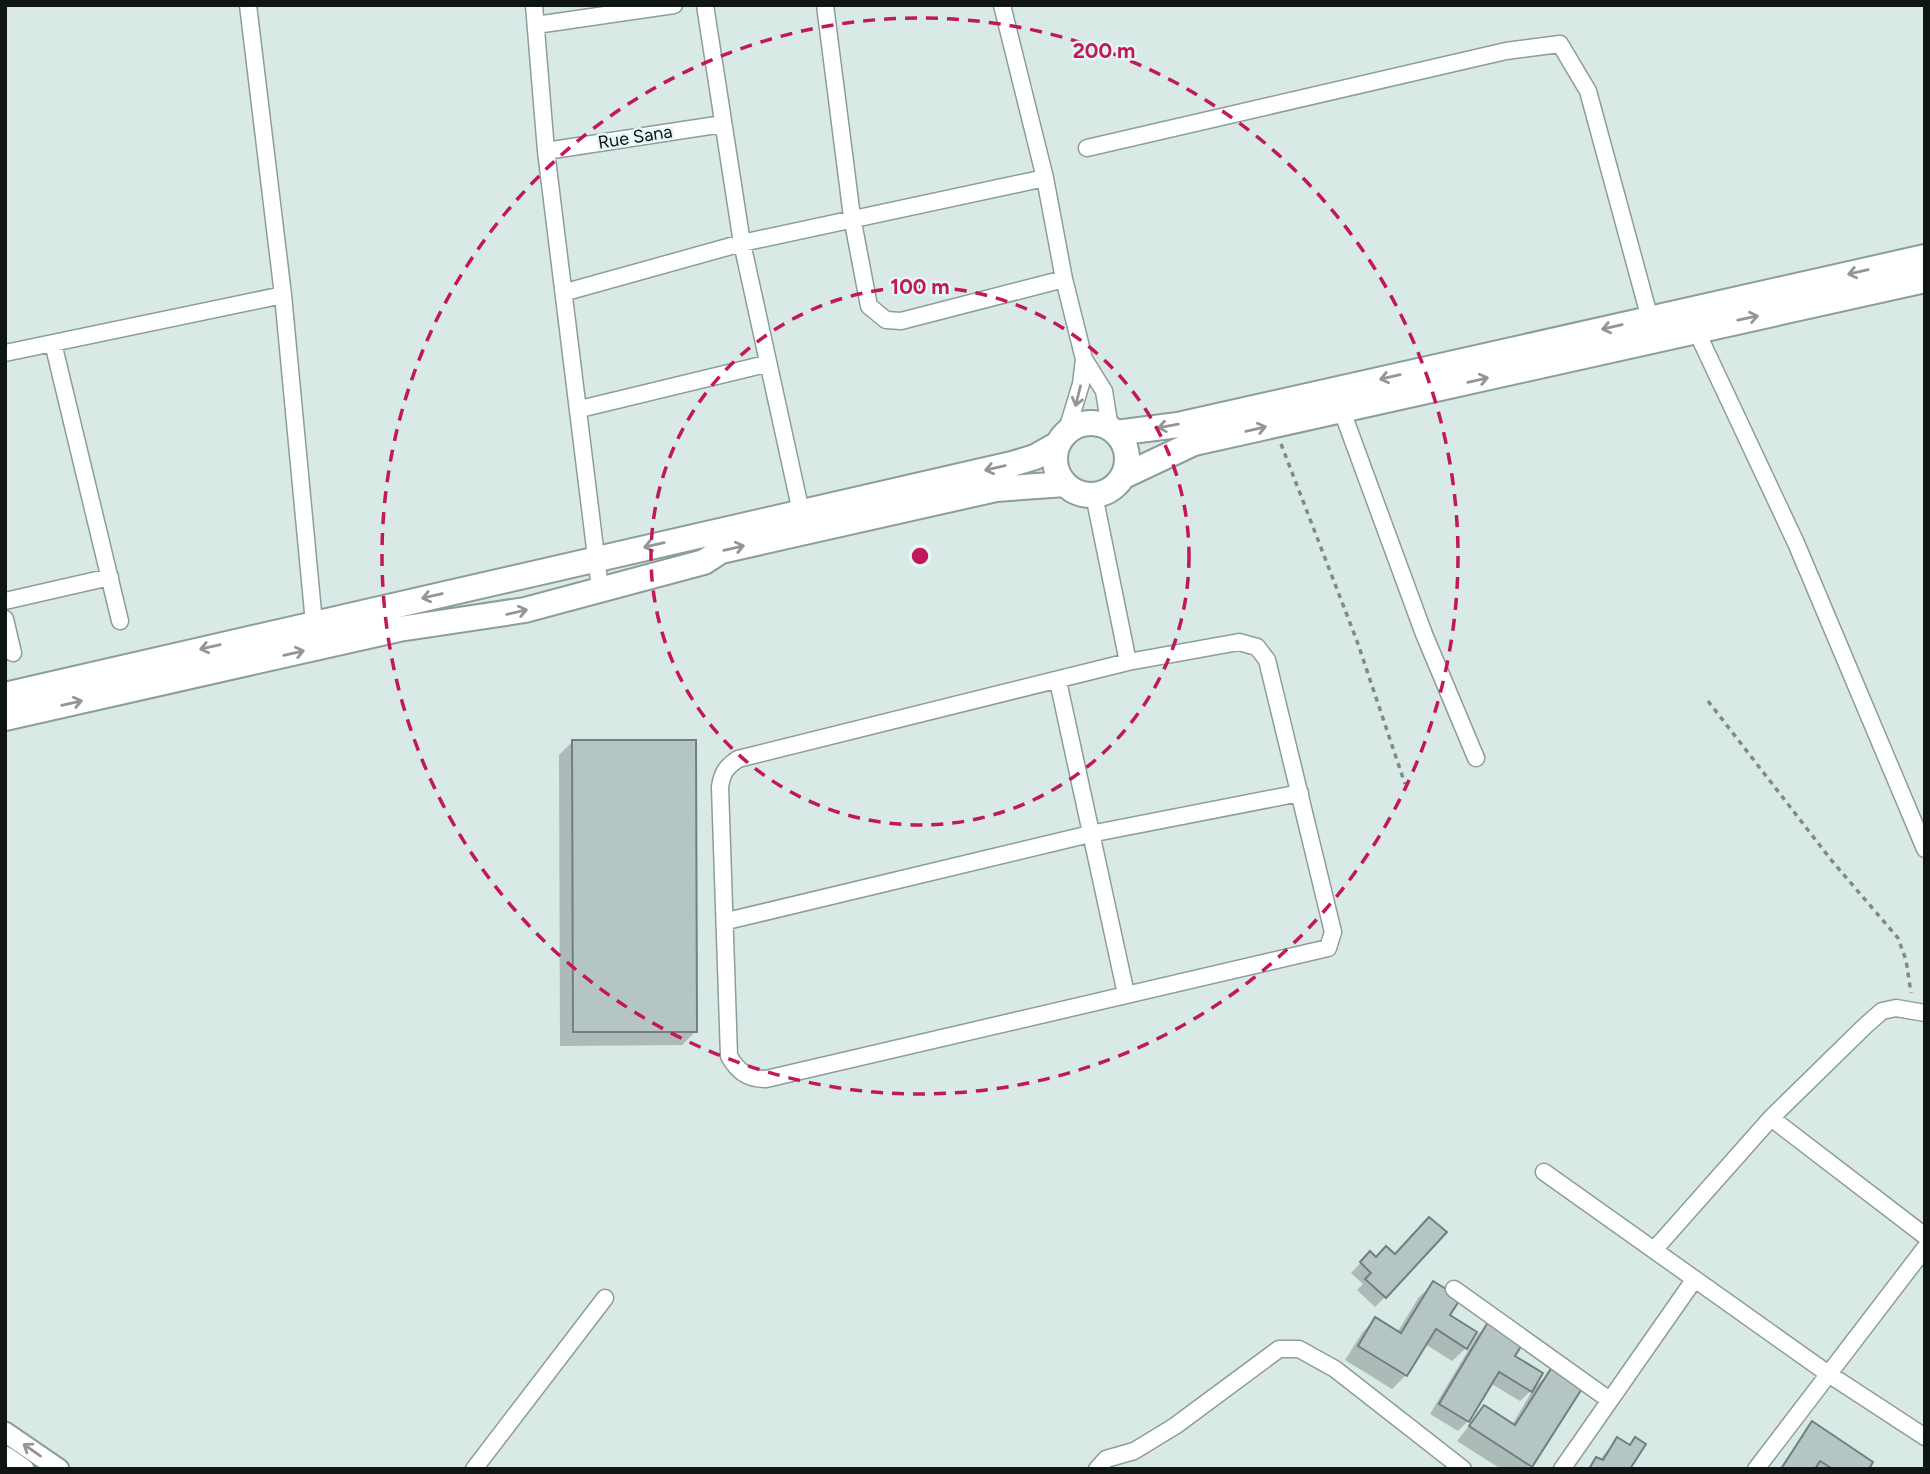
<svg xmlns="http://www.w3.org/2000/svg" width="1930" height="1474" font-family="Figtree,sans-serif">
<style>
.shadow{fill:#0003}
.building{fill:#b5c5c3;stroke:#71807e;stroke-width:2}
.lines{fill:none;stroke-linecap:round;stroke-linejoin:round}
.minor-casing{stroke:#8d9d9b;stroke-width:19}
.tertiary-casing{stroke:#8d9d9b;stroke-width:23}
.primary-casing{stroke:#8d9d9b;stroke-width:28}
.path{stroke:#7f8b89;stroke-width:3.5;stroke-dasharray:5 5;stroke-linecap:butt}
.minor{stroke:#fff;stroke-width:16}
.tertiary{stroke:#fff;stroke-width:19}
.primary{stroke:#fff;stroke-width:24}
.oneway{stroke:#939695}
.ring{fill:none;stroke:#c2185b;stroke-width:3.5;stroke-dasharray:12 9}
.labels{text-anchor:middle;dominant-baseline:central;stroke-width:5;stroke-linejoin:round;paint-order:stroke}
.street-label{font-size:18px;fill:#0f1514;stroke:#e5f6f4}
.centre{fill:#c2185b;stroke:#e5f6f4;stroke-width:3.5}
.ring-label{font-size:21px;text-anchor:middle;font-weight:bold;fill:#c2185b;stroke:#e5f6f4;stroke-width:5;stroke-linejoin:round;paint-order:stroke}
</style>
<rect width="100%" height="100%" fill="#d8e9e6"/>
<path class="shadow" d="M573,741L695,1032L682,1045L560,1046L559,755Z
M1370,1253L1376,1259L1394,1256L1385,1297L1375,1307L1357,1290L1363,1284L1351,1273Z
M1433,1284L1466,1348L1452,1361L1425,1344L1406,1375L1392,1389L1345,1360L1362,1333L1375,1319L1397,1333L1419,1297Z
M1489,1324L1535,1387L1553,1369L1527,1469H1501L1457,1441L1484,1407L1512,1425L1534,1388L1520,1401L1490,1383L1468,1421L1458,1431L1430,1414L1478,1334Z
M1812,1423L1867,1469H1779Z
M1618,1439L1629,1446L1635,1439L1628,1469H1587L1597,1459L1599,1460Z"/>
<path class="building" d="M572,740H696L697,1032H573Z
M1429,1217L1447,1232L1386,1298L1365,1279L1371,1273L1360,1262L1370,1251L1376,1257L1386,1246L1395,1254Z
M1433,1281L1461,1298L1450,1315L1477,1332L1467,1349L1436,1329L1407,1376L1358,1346L1375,1317L1401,1333Z
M1488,1322L1523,1343L1515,1356L1543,1373L1532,1392L1499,1372L1469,1422L1439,1404Z
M1552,1367L1583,1387L1532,1467L1469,1426L1484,1405L1515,1425Z
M1812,1421L1873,1462L1869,1469H1833L1820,1461L1815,1469H1781Z
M1617,1437L1630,1445L1635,1437L1646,1444L1630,1469H1589L1596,1457L1603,1460Z"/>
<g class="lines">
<g class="minor-casing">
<path id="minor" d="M248,5L283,295L314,623
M534,5L546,151L600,589
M705,5L742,243L801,512
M825,5L852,217L869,306L886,320L901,321L1064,279
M1002,5L1045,178L1064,279L1084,359L1081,384L1066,433
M536,25L674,5
M1087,148L1506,51L1560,44L1588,91L1650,319
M546,151L723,124
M566,292L742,243L1045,178
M1696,330L1796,543L1925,849
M53,343L120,621
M5,353L283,295
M1084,359L1104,391L1110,428
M580,409L766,364
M1342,411L1424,634L1476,758
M1094,495L1128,662
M5,601L110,577
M5,619L13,653
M1239,642L1257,647L1267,660L1333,932L1328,948L766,1079C748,1079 738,1072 729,1056L720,787C722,773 726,767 738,759L1128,662Z
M1058,681L1126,994
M727,921L1090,834L1300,793
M1771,1118L1925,1236
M1544,1172L1827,1373L1925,1437
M1654,1250L1771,1118L1865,1026L1882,1011L1896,1008L1925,1013
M1454,1289L1608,1399
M474,1469L605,1298
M1097,1469L1106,1459L1134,1451L1175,1426L1279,1349H1299L1335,1369L1463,1469
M1562,1469L1694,1280
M1756,1469L1925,1248"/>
</g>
<g class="tertiary-casing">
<path id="tertiary" d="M5,1432L59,1469
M5,1456L24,1469"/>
</g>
<g class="primary-casing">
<path id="primary" d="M1055 459a36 36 0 1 1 72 0a36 36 0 1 1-72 0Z
M1116,433L1178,425L1925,257
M1124,476L1194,443L1925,280
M5,695L1012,464L1035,457L1058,444
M5,718L399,629L525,610L704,562L721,551L996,489L1065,484"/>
</g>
<path class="path" d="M1281,444L1357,641L1405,784
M1708,701L1832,861L1898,938L1906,960L1911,993"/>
<use href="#minor" class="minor"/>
<use href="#tertiary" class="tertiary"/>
<use href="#primary" class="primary"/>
</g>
<defs><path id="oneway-shaft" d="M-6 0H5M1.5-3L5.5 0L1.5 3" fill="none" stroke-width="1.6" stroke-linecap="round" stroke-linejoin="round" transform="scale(1.75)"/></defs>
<g class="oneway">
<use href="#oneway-shaft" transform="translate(1858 272) rotate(167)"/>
<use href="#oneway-shaft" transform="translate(1748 318) rotate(-12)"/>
<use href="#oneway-shaft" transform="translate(1612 327) rotate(167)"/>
<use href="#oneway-shaft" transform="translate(1390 377) rotate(167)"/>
<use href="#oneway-shaft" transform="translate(1478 380) rotate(-13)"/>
<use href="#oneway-shaft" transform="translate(1078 396) rotate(104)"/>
<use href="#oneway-shaft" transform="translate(1168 426) rotate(170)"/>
<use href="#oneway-shaft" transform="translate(1256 429) rotate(-13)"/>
<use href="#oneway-shaft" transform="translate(995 468) rotate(167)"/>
<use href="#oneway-shaft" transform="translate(654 545) rotate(167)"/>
<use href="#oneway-shaft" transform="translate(734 548) rotate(-13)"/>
<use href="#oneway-shaft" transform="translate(432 596) rotate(167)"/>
<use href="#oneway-shaft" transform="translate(517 612) rotate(-13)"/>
<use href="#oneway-shaft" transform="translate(210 647) rotate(167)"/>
<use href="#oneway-shaft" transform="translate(294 653) rotate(-13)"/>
<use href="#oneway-shaft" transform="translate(72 703) rotate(-13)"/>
<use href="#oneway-shaft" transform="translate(32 1450) rotate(-145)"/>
</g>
<g class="ring">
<circle cx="920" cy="556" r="269"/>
<circle cx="920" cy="556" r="538"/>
</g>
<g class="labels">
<g class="street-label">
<text transform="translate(635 137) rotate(-9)">Rue Sana</text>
</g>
</g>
<circle cx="920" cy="556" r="10" class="centre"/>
<g class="ring-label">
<text x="1104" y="58">200 m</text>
<text x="920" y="294">100 m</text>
</g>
<rect width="1930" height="1474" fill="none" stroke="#0f1514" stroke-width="14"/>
</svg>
